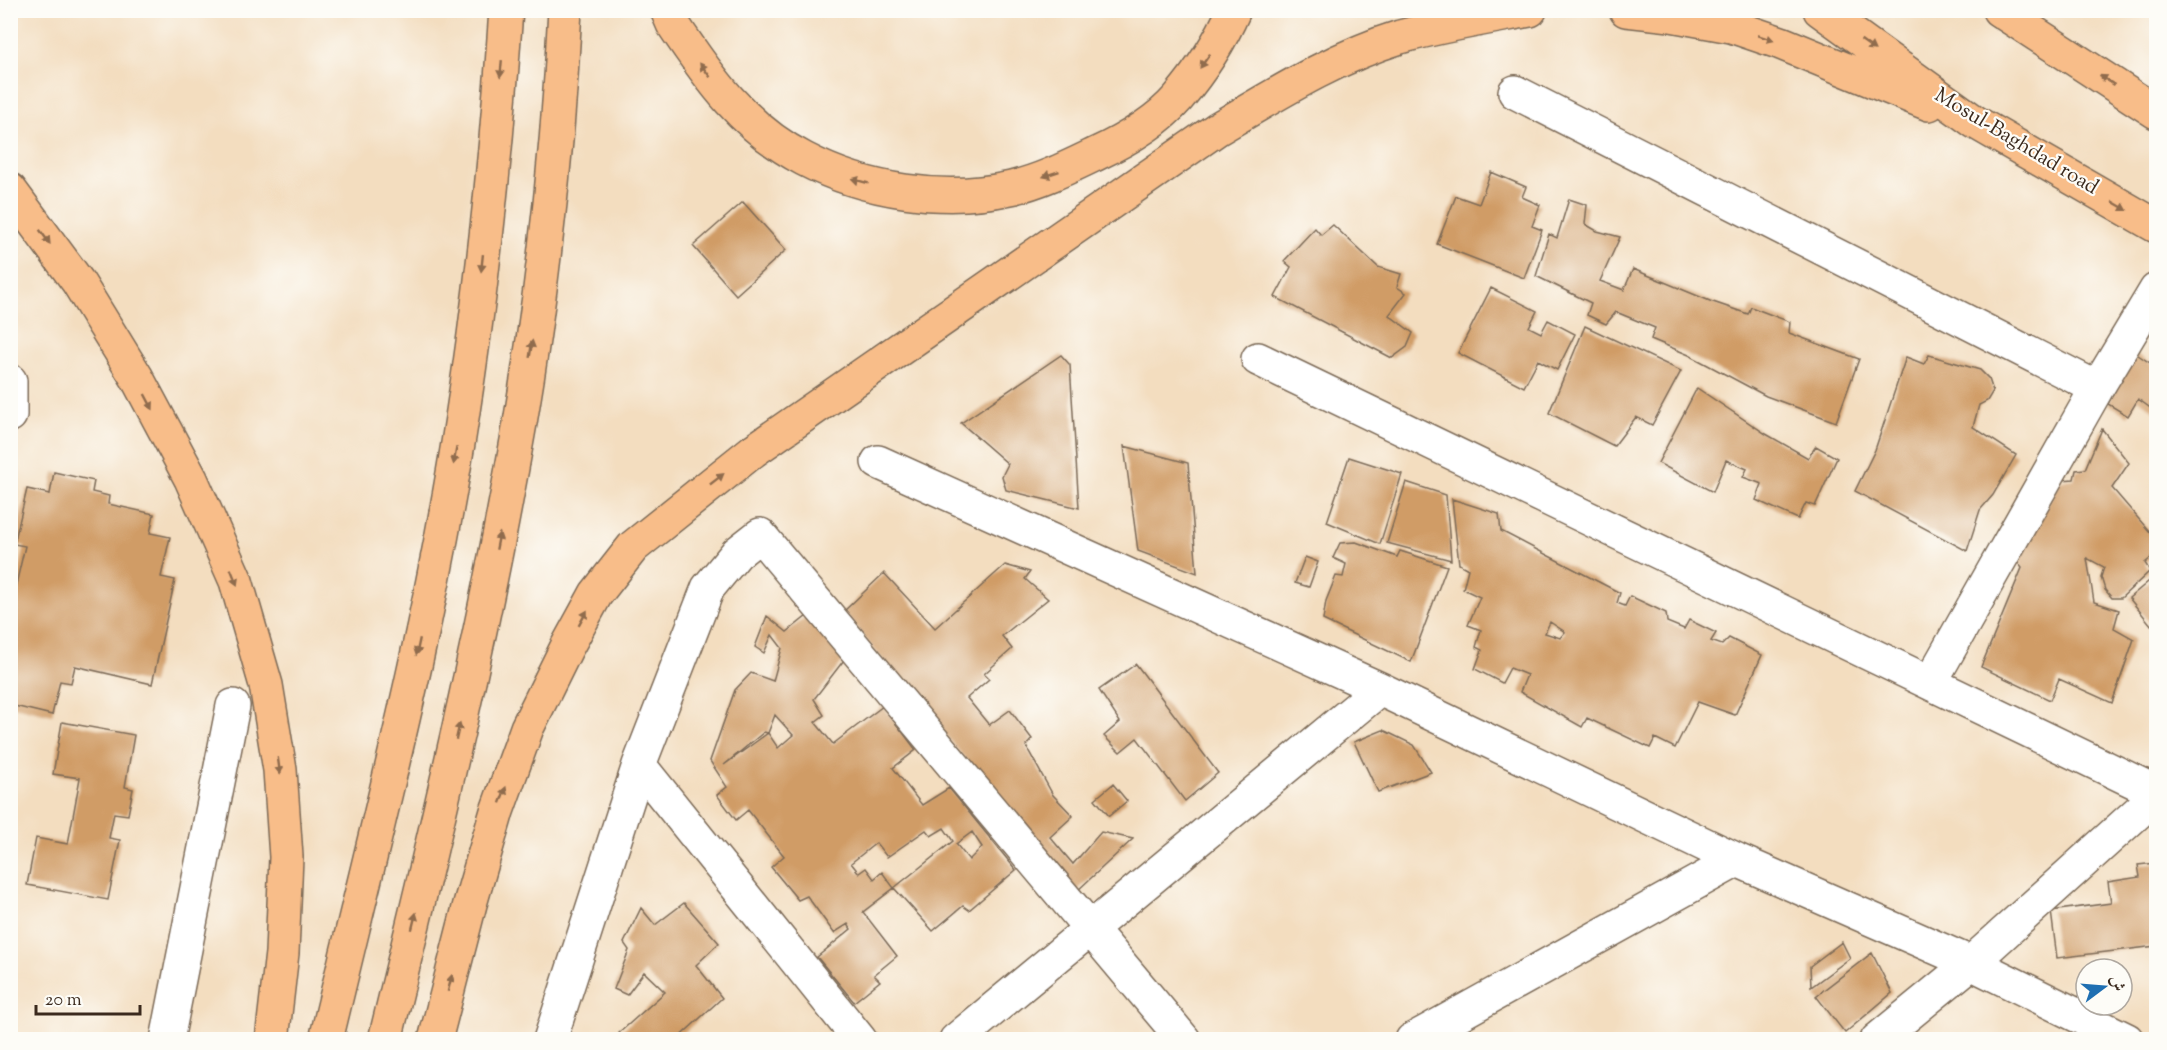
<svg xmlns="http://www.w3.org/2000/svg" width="2167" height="1050" font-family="'Sorts Mill Goudy',Amiri,serif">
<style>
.building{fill:#d09c66;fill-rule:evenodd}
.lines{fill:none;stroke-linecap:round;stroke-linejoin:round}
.street-casing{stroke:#7b6956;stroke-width:36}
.highway-casing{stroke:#7b6956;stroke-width:36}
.street{stroke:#fff;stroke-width:33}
.highway{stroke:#f8bd89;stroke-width:33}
.oneway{fill:#906c4e}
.labels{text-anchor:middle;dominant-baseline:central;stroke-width:4.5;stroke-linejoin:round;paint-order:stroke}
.street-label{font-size:21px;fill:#3b2a1e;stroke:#fdfcf7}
</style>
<rect width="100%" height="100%" fill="#fdfcf7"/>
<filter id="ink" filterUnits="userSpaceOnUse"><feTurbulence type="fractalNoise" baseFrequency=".0167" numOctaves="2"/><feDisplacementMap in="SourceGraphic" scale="12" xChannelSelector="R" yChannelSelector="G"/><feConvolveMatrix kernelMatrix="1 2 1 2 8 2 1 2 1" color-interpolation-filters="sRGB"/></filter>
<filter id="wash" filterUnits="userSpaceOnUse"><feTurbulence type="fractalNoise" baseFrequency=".008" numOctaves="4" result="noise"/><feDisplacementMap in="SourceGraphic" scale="24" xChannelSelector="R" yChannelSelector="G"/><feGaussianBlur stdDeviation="1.35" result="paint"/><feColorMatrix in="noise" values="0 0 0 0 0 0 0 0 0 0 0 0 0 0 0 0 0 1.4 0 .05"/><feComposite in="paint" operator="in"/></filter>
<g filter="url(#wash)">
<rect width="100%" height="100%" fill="#f3ddbf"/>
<g id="blocks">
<path class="building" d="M1491,172L1526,187L1522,197L1540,205L1532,226L1542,230L1524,278L1437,244L1456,196L1479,204Z
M1569,199L1587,205L1585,224L1597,231L1620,237L1600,281L1624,290L1633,269L1710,301L1748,314L1751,307L1790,322L1789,333L1859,359L1836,422L1766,396L1689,355L1651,339L1655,328L1616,312L1606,324L1587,315L1591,303L1536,276L1549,234L1557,238Z
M743,202L786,250L736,295L693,246Z
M1333,225L1378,267L1401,274L1397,287L1406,293L1389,315L1413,333L1407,347L1392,358L1275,297L1291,267L1284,261L1315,228L1321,235Z
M1491,288L1537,311L1529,327L1541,333L1548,320L1575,334L1557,370L1538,360L1524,387L1458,353Z
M1585,326L1681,371L1652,425L1636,417L1614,446L1549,413Z
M2135,353L2156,367V412L2138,399L2128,416L2108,404Z
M1061,355L1070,365L1079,508L1006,490L1002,476L1008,464L961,423Z
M1929,355L1980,370L1989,379L1993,391L1987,401L1979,405L1973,427L2016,455L1993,495L1980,510L1967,551L1855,491L1875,450L1906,357L1924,364Z
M1697,388L1766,434L1808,458L1816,446L1837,458L1815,506L1806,503L1798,519L1756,500L1762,484L1743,477L1747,469L1726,460L1713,492L1658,463Z
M2102,429L2129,463L2112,488L2156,539V554L2145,563L2150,571L2121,598H2112L2105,590L2101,577L2104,567L2087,558L2094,602L2119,610L2114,628L2134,639L2112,703L2059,679L2050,700L1981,667L2022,568L2016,560L2061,480L2074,479L2076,470L2085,469Z
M1124,446L1188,463L1197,573L1138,551Z
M1349,457L1402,474L1380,544L1327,522Z
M54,472L94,481L92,492L109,496L108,504L154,514L150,533L170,537L161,577L175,580L152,684L75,666L71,683L60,681L52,715L10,705V610L25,546L14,544L27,489L50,494Z
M1406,482L1446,495L1451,560L1387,543Z
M1452,499L1499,514L1501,531L1620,593L1617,603L1625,606L1630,596L1666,613L1667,622L1684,629L1689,620L1716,633L1711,641L1722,645L1729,638L1762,655L1735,715L1698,702L1675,748L1655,738L1650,748L1587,718L1582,727L1520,692L1527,675L1510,668L1502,683L1475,669L1482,650L1476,647L1481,630L1468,625L1480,597L1463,589L1468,569L1459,564ZM1550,622L1565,632L1560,638L1545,633Z
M1356,542L1397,557L1400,551L1447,566L1411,662L1323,620L1326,601L1336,576L1343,577L1346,564L1333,558L1340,543Z
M1305,557L1318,562L1309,587L1295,583Z
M1005,565L1030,572L1025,579L1048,599L1002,636L1012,649L984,674L989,679L967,698L989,725L1010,710L1032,739L1026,746L1053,795L1073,816L1050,837L1073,864L1101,832L1133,839L1076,892L843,612L884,573L935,628Z
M2154,577L2156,581V631L2129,598Z
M767,616L787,632L807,616L844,660L814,699L824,715L815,722L833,744L883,706L916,750L893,768L922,805L949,788L1016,870L969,910L963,906L933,931L894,888L953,841L944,828L931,836L926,830L887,857L876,843L851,863L859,873L866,868L874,879L882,872L894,888L863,912L897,956L874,975L880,981L854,1002L817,957L851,929L848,924L834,933L807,896L798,900L771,867L784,856L748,810L736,820L717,795L727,787L710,761L735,690L751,673L773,681L782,648L772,635L764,653L755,647ZM775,715L793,735L778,748L768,733L724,765L764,732L768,733ZM972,832L982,847L969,860L956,844Z
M1136,664L1218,773L1185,801L1137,738L1120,752L1104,736L1120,722L1099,690Z
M62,722L134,735L125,787L133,789L128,815L114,813L109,838L120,840L108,900L27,885L36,838L68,844L80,778L53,774Z
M1383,730L1414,745L1431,772L1378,792L1354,742Z
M1113,784L1127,801L1109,816L1095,799Z
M2156,863V946L2057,958L2051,911L2111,903L2108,882L2140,877L2138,865Z
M684,903L719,943L696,965L722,998L676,1040H625L619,1033L665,992L644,972L627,995L614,989L629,950L624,943L641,908L655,925Z
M1842,942L1850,958L1811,987L1810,966Z
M1872,953L1892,993L1845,1033L1816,996Z"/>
</g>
</g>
<g filter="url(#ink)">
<use href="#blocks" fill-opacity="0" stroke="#7b6956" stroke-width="1.5"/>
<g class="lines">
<g class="street-casing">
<path id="street" d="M1515,92L2097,388L1930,683
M1258,359L2156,792
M10,381V415
M2097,388L2156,290
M878,462L1380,689L1737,860L1971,963L2127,1040
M639,765L860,1040
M167,1040L233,706
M550,1040L639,765L708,588L737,553L760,535L1184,1040
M956,1040L1380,689
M1412,1040L1737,860
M1877,1040L1971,963L2156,796"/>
</g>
<g class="highway-casing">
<path id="highway" d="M667,10L673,24C709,78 744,128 804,159C865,191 943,203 1011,188C1041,181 1069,167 1096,154C1124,141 1157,122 1178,98C1200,72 1220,42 1234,10
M1626,10L1671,15L1731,26L1781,43L1929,104
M1820,10L1975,122L2156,226
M1999,10L2156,112
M10,190L78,282L137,378L191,479L236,581L266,685L280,770L286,857L282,953L272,1040
M326,1040C375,834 430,628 462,418C483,283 497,147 506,10
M385,1040C435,835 484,631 520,423C543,287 558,149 565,10
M435,1040L470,904L497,811L527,728L567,647L596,594L633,547L753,451L1217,129C1275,95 1335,57 1400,37C1443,25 1487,18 1530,10"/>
</g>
<use href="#street" class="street"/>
<use href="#highway" class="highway"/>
</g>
<defs><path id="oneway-solid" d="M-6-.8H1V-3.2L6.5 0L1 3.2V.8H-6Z" transform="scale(1.5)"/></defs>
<g class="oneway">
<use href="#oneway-solid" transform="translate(1766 38) rotate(18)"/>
<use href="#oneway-solid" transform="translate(1868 45) rotate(36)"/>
<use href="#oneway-solid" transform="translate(1205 61) rotate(125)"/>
<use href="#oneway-solid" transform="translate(501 69) rotate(95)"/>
<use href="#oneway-solid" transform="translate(705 70) rotate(-127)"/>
<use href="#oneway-solid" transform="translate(2107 80) rotate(-147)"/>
<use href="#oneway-solid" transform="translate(1051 174) rotate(161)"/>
<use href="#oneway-solid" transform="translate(860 181) rotate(-165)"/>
<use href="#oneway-solid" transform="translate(2120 206) rotate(30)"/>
<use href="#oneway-solid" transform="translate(45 237) rotate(54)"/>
<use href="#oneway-solid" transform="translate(482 263) rotate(96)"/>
<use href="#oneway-solid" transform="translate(531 349) rotate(-81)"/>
<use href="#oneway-solid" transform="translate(149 402) rotate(62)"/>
<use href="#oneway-solid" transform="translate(455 456) rotate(100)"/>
<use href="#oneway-solid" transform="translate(717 479) rotate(-38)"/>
<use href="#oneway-solid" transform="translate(498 541) rotate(-79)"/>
<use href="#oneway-solid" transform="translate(234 577) rotate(68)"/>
<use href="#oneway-solid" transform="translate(583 618) rotate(-61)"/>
<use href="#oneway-solid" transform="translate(418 647) rotate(102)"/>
<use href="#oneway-solid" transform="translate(458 731) rotate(-77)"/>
<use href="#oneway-solid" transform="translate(279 766) rotate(82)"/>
<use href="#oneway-solid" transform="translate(503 795) rotate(-70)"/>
<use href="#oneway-solid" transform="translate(414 921) rotate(-76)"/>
<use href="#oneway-solid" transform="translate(450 983) rotate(-76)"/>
</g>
</g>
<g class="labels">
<g class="street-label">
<text transform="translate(2016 142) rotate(31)">Mosul-Baghdad road</text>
</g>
</g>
<rect width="2167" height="1050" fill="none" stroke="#fdfcf7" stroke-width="36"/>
<g transform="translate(2104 987) rotate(74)"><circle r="28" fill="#fdfcf7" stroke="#afa8a0" stroke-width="1.5"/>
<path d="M0-4.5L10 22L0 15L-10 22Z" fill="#1f6fb2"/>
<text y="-9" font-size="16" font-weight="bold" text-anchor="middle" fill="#3b2a1e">ش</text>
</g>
<path d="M36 1005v9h104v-9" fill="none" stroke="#3b2a1e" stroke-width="3"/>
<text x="45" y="1005" font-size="18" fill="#3b2a1e" stroke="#fdfcf7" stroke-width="4.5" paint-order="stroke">20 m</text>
</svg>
